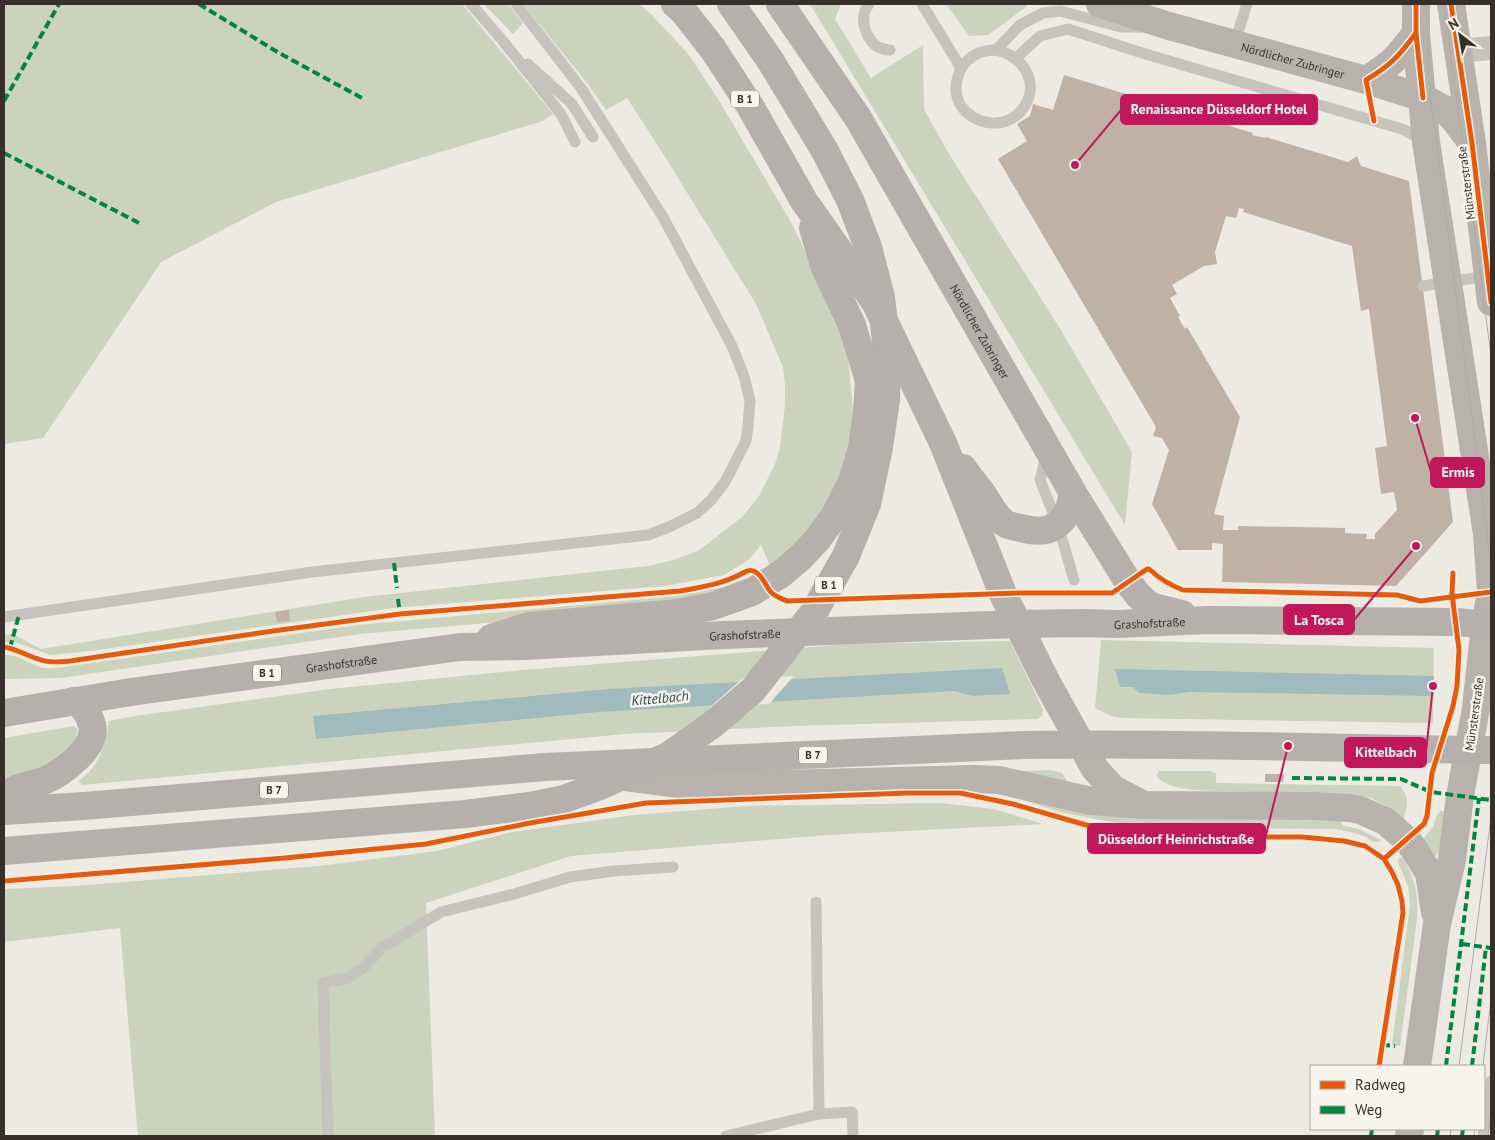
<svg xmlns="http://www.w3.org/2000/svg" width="1495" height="1140" font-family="'PT Sans',sans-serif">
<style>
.green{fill:#cbd3bd}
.water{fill:#a0babd}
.pier{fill:#edeae2}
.building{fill:#c0b1a5;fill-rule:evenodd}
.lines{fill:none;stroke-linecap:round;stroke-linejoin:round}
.lane{stroke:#c6c2bc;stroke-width:11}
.street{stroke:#c6c2bc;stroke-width:24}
.secondary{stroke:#b7b2ac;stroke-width:28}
.primary{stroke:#b5b0ab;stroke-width:28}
.tram{stroke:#aeaba6;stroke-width:1}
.primary-bridge{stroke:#b5b0ab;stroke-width:28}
.quiet{stroke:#00873e;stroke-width:4;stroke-dasharray:8 4;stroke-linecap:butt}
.cycleway-casing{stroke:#f9f4eb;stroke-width:8}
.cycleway{stroke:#e8590c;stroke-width:5}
.labels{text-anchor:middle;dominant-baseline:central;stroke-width:5;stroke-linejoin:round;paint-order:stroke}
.shield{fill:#f9f4eb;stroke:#716b64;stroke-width:1}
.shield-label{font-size:11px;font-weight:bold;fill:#37302a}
.street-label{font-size:12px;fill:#37302a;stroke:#f9f4eb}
.water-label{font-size:14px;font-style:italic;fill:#214b56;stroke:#f9f4eb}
.leader{fill:none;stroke:#c2185b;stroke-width:2}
.callout-dot{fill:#c2185b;stroke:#f9f4eb;stroke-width:2}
.callout{fill:#c2185b;stroke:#c2185b;stroke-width:2}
.callout-label{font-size:14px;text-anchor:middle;font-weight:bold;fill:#fff}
</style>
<rect width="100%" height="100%" fill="#edeae2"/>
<path class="green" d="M4,4H462L553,114L543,121L276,202L161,262L43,438L4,444Z
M484,4H508L523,23L513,34Z
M523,4H639L652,15L689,55L718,99L791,222L834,312L848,358L854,419L845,463L827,508L803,538L771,568L761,545L748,560L724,575L664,586L393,608L90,651L50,655L15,642H4V635L13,634L41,649L364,597L648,566L670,561L698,551L742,517L759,496L775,464L780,447L785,405V385L783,367L756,304L662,152L627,98L606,110L587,83Z
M810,4H841L835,19L871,78L923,45L924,109L946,149L1061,330L1132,452L1125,525Z
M946,4H1028L1026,7L988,35L969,36Z
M747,578L751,580L723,594L522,620L360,634L61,678L4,679V655C17,654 26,662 38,666C44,669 51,668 57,668L358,625L678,596L724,587Z
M1101,640L1434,648L1433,723L1122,718L1111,716L1095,708Z
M1010,641L1043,710L1042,716L1037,719L796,726L625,734L82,785L79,781C83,777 87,774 91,770C103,755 106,739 109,721L135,716L330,689L523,670L849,644Z
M74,726L78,730L72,747L41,769L13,777L4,778V738Z
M1051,770L1062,773L1070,786L1016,771Z
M1159,771H1212V772L1216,773V783L1400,786C1410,798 1407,805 1404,819L1388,807L1371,798L1348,794L1215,791C1199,790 1165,790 1156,775Z
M1017,794L1262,819L1340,821L1343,826L1359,829L1381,840L1379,842H1373L1366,837L1354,833L1336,829L1168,827L1137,825L1105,821L1060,812L1013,797Z
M941,803L994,809L1043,824L828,835L571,856L426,903L435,1136H138L120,928L4,942V889L75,886L319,866L437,851L512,832L634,815L746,806Z
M1441,811H1445L1440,851L1435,856H1433L1423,839L1433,827L1437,814Z
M1402,857C1416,880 1418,893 1417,919L1400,1046L1392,1045L1410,905L1408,886L1399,865L1398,860Z"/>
<path class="water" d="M1002,668L1010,694L973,696L954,691L599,712L316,739L313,716L608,689Z
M1115,669L1434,676L1433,696L1189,692L1171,695L1139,693L1133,687H1120Z"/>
<path class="pier" d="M794,676L769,704L709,708L742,679Z"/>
<path class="building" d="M1064,75L1253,133L1252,135L1265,138L1266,137L1348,162L1357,156L1361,166L1409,181L1453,522L1396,586L1222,582L1223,544L1212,543V550H1178L1152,504L1169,450L1162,438L1153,436L1156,427L998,159L1027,141L1017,124L1030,116L1033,104L1053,110ZM1239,208L1244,209L1243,212L1352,246L1361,311L1369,309L1387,446L1375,448L1381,494L1394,492L1397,510L1375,534V539H1366L1367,534L1345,533V528L1238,526V530H1223L1224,516L1214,514L1240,417L1187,327L1185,329L1178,317L1180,316L1170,298L1177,294L1172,285L1204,266L1217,264L1215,252L1226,216L1236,218Z
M289,610L290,621L277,622L275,612Z
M1265,774H1284L1283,782H1265Z"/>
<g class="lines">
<path class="lane" d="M471,4L503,41L561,114L575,142
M869,4C867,7 864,11 864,15C862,26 868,41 878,47C882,49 886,50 890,50
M922,4L961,68
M1234,45L1247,4
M996,50C1025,56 1042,86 1021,111C1004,130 975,125 961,106C952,92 956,71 968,60C976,52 986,50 996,50L1020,25L1043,13L1060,11L1121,27H1142
M1016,58L1040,36L1068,29L1142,53L1402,129L1425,141
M528,64L572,104L593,137
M1423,286L1488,276
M1047,453L1040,480L1058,525L1074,580
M4,617L312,572L648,535L669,527L697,513L711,500L725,482L746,441L748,426L750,401L744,376L732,346L663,217L581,88L516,4
M816,902L819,1114L852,1112L853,1136
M328,1136L323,983L348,978L363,968L383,947L441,912L514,894L570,877L614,871L673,867
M726,1136L819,1114
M1483,1136L1491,1081"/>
<path class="street" d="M1458,51L1491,48"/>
<g class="secondary">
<path id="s1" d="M1100,4L1169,26L1366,80L1423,98L1444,109L1454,119L1472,143"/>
<path d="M1416,4V33L1426,142L1487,534L1491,592L1485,625L1476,708L1460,796L1452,860L1437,924L1417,1066"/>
<path d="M1451,4L1472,143L1491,302"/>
<path d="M1366,80C1391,65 1399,56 1416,33"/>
<path d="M1081,744L1095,769L1113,789L1140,803"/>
<path d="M610,775L687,785H746L974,779L999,780L1091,801L1144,805L1312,806L1349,808L1360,810L1385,821L1407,840L1414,849L1429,873L1435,912"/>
<path d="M1409,1136L1410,1129"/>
</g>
<g class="primary">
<path d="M675,4L683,11L713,49L750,106L804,201L875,302L943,443L1003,594L1045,679L1081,744"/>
<path d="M731,4L770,60"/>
<path id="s2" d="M780,4L858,118L1073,493L1128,582L1138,595L1150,606L1182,614"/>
<path d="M963,468C969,477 976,485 982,493C989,503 996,518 1006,524C1010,526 1016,527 1021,528C1052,537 1068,523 1073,493"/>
<path d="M491,638L529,626L678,613L713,606L752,592L781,574L801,557L817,540L835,515L852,482L862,448L867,412L869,381L852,325L825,268L813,228"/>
<path id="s3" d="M4,713L131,692L460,647L525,646L723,635L1018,624L1081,623L1118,624L1208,620L1456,622L1491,625"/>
<path d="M4,795C10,792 15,789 22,787C29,784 37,783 44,781C62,773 98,747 92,725C88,712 85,708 74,701"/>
<path d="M4,811L84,806L545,767L1024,745C1180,742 1336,749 1491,750"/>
<path d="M4,851L353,823"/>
</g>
<path class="tram" d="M1426,4L1431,101L1491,564
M1444,4L1491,355
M1459,1066L1491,817
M1483,1066L1491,999
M1450,1136L1451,1129
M1474,1136L1475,1129
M1488,1136L1491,1110"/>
<path class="primary-bridge" d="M353,823L465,814L530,806L564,799L600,786L668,756L712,725L753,690L814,612L846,556L867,504L879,447L886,400L887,351L881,297L868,247L850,200L825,151L770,60"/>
<path class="quiet" d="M199,4L279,53L362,98
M4,101L59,4
M4,153L141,224
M394,563L397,588
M398,599L400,614
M10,648L19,615
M1292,778L1401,779L1431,792L1491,800
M1462,944L1491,948
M1382,1045L1395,1046
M1446,1066L1479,798
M1472,1066L1486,947
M1371,1136L1372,1129
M1437,1136L1438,1129
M1462,1136L1463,1129"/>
<g class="cycleway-casing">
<path id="cycleway" d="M1416,4V33L1423,98
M1451,4L1472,143L1491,302
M1374,121L1366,80C1391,65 1399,56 1416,33
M4,647C17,649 25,655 38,659C48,663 59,662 70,661L273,631L400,614L680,591C702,587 723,584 743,573C748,570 752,569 757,573C763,577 766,586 770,591C775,597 781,598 787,601L1020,593H1112L1147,569H1149C1160,579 1169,585 1183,590L1397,595L1420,601L1491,592
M1384,859L1424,824L1427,816L1432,773L1453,706L1457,686L1459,650L1452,594L1453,573
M4,881L285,858L426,844L530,823L646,803L907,793H960L1013,804L1086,825L1162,837H1302L1344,841L1365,846L1374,852L1384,859L1392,872L1398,885L1402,901L1403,913L1379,1066"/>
</g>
<use href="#cycleway" class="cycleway"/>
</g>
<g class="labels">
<g class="shield">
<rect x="731" y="90.5" width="28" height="17" rx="4"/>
<rect x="815" y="576.5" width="28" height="17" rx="4"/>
<rect x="253" y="664.5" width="28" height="17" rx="4"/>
<rect x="799" y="746.5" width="28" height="17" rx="4"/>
<rect x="260" y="781.5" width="28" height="17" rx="4"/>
</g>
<g class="shield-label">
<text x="745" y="99">B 1</text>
<text x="829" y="585">B 1</text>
<text x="267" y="673">B 1</text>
<text x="813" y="755">B 7</text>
<text x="274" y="790">B 7</text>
</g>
<g class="street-label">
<text stroke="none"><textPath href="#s1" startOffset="201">Nördlicher Zubringer</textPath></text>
<text transform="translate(1466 183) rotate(-97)">Münsterstraße</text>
<text stroke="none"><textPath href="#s2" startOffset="384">Nördlicher Zubringer</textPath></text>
<text stroke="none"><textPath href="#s3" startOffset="1151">Grashofstraße</textPath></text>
<text stroke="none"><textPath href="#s3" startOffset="746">Grashofstraße</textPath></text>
<text stroke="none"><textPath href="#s3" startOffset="341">Grashofstraße</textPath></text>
<text transform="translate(1474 714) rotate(-82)">Münsterstraße</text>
</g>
<g class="water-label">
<text transform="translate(660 698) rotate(-5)">Kittelbach</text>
</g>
</g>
<path class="leader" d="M1075 165L1121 110M1415 418L1431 472M1416 546L1354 620M1433 686L1426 752M1288 746L1265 839"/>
<g class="callout-dot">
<circle cx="1075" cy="165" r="5"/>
<circle cx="1415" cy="418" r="5"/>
<circle cx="1416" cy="546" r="5"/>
<circle cx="1433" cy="686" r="5"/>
<circle cx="1288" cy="746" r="5"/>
</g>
<g class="callout">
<rect x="1121" y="95" width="196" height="29" rx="5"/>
<rect x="1431" y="458" width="53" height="29" rx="5"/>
<rect x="1284" y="605" width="70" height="29" rx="5"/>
<rect x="1345" y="738" width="81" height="29" rx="5"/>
<rect x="1088" y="824" width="177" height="29" rx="5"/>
</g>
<g class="callout-label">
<text x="1219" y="114">Renaissance Düsseldorf Hotel</text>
<text x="1458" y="477">Ermis</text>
<text x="1319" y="625">La Tosca</text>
<text x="1386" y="757">Kittelbach</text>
<text x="1176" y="844">Düsseldorf Heinrichstraße</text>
</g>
<rect width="1495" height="1140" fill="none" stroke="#37302a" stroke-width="10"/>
<rect x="1310" y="1065" width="175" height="65" fill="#f9f4eb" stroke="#aba69e"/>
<rect x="1320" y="1081" width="25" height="8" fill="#e8590c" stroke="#aba69e"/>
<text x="1355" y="1090" font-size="15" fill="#37302a">Radweg</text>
<rect x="1320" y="1106" width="25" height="8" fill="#00873e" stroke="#aba69e"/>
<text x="1355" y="1115" font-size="15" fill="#37302a">Weg</text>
<g transform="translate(1460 35) rotate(329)" stroke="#f9f4eb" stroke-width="4" paint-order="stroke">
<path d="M0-4L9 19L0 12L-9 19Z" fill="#37302a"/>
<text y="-8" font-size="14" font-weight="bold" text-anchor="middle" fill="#37302a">N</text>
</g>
</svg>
